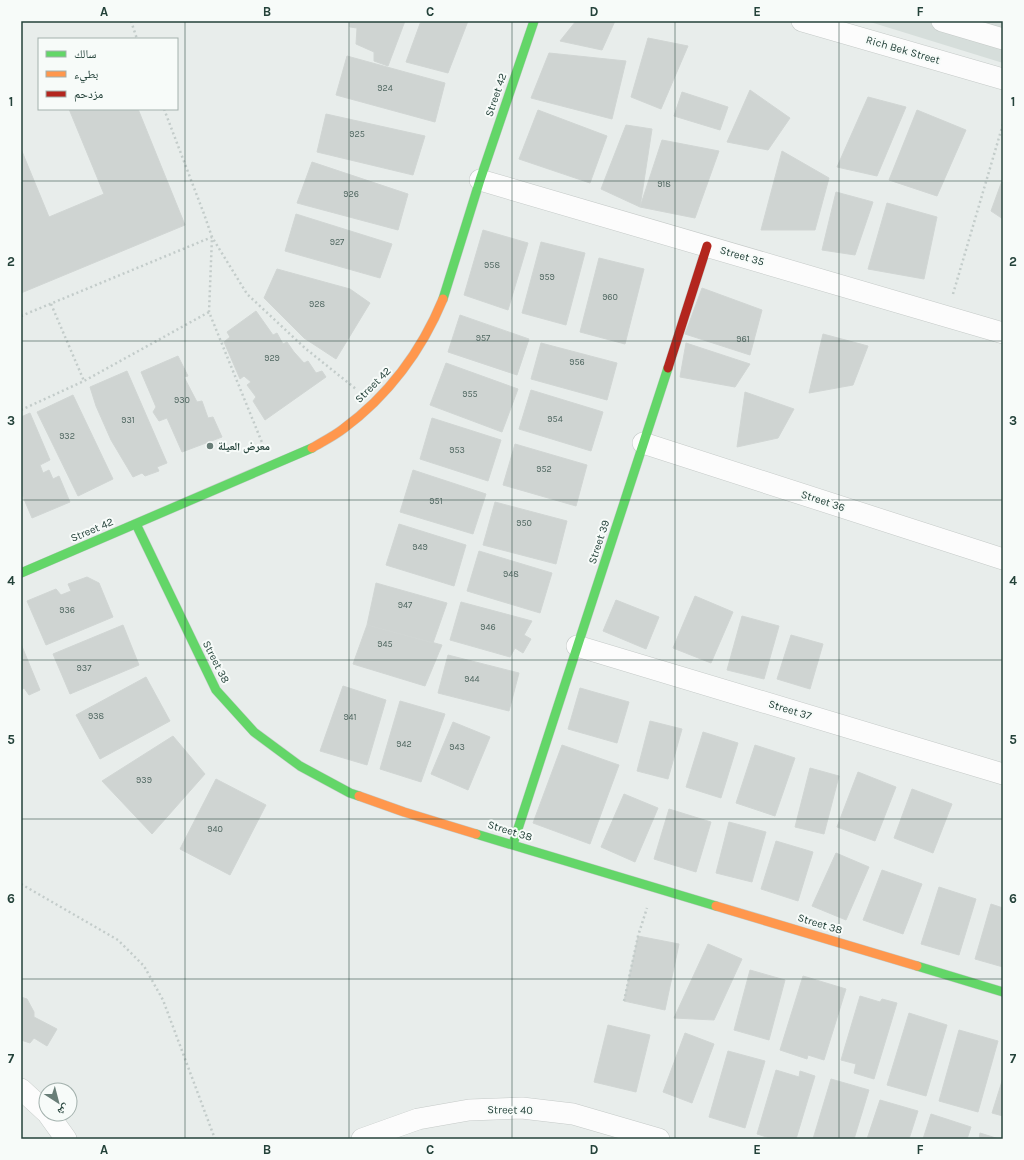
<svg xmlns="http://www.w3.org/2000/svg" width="1024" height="1160" font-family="Karla,'Noto Naskh Arabic',sans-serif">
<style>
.built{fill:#d6dedb}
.building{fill:#cfd4d2;stroke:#d1d6d4}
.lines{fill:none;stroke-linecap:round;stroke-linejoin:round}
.street-casing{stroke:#c5cac8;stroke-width:22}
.fast-casing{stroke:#c3cbc8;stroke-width:10}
.slow-casing{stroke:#c3cbc8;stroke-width:10}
.jam-casing{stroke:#c3cbc8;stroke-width:10}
.path{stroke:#c3ccca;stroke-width:2.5;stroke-dasharray:2 3;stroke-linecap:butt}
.street{stroke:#fcfcfc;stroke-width:21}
.fast{stroke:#63d668;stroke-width:9}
.slow{stroke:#ff974d;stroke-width:9}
.jam{stroke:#b3261e;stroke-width:9}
.grid{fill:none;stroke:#24423a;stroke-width:1;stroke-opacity:0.55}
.poi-dot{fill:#697e78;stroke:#f7fbf9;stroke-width:1.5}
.labels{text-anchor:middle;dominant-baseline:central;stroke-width:4;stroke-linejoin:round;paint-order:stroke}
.number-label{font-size:9px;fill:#506761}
.street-label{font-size:11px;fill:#24423a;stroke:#f7fbf9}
.poi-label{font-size:11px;font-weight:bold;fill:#24423a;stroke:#f7fbf9;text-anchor:start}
.neatline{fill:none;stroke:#24423a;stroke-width:1.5}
.grid-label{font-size:13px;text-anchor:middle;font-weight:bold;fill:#24423a}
</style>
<rect width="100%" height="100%" fill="#e8edeb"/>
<path class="built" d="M867,21H1003V63Z"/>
<path class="building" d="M350,21H405L388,66L374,61V52L356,44L357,28L350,27Z
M421,21H468L448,73L406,62Z
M576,21H615L602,50L560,41Z
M648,38L688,46L661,109L631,97Z
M549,53L626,61L612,119L531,98Z
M347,56L445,83L435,122L336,95Z
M750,90L790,118L768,150L727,142Z
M682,92L728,107L720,130L674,116Z
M868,97L906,107L877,176L837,167Z
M69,109H138L185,225L21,293V149L49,217L104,194Z
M538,110L607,136L590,183L519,159Z
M917,110L966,130L937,196L889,180Z
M326,114L425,136L413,175L317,152Z
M626,125L652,129L640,207L601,189Z
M662,140L719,151L695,218L640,207Z
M782,151L829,178L815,230H761Z
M312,162L408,194L398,230L297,203Z
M1003,178V219L991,211Z
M836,192L873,202L855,255L822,250Z
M887,203L937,217L924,279L868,269Z
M296,214L392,244L380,278L285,251Z
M483,230L528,243L508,310L464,295Z
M541,242L585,253L566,325L522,313Z
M599,258L644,269L625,344L580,332Z
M277,269L350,289L370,303L336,359L304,338L264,298Z
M702,288L762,310L750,355L685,334Z
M256,311L273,335L277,333L283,344L287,342L294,352L304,363L308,361L316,373L322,371L326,377L265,420L253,401L256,397L247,385L251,382L244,376L240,379L224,342L230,337L227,332Z
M460,315L529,339L517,375L448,352Z
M823,334L868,346L853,385L809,393Z
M541,343L617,363L607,400L531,379Z
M686,343L750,364L735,387L680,377Z
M178,356L188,376L184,377L197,402L202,401L208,418L213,417L222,437L182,452L167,418L159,421L153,412L156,407L141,372Z
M446,363L518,389L502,432L430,405Z
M127,371L167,463L157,467L159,471L145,476L142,473L133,477L111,440L96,406L90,387Z
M531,390L603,412L591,451L519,429Z
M745,392L794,409L778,438L737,447Z
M73,395L113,479L78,496L37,412Z
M30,413L50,460L40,465L43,473L49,470L53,479L59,476L70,502L32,518L21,492V417Z
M432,418L501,440L488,481L420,459Z
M515,444L587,465L576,506L503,485Z
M413,470L486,494L473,534L400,512Z
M495,502L567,521L556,564L483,545Z
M399,524L466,545L454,586L386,565Z
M479,551L552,573L540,613L467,591Z
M87,577L99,583L113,617L46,645L27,601L56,589L61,595L71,591L68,584Z
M376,583L447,603L433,643L367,625Z
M695,596L733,612L711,663L673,648Z
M616,600L659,617L646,649L603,631Z
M461,602L532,621L524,635L531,639L523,653L515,648L510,657L450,640Z
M742,616L779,626L764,679L727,670Z
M123,625L139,665L70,694L53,654Z
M367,625L442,645L425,686L353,664Z
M791,635L823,644L810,689L777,679Z
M21,644L40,690L29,695L24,688L21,690Z
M448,655L519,673L509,711L438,693Z
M146,677L170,721L100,759L76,715Z
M343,686L386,700L367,765L320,751Z
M580,688L629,702L617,743L568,729Z
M400,701L445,714L421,782L380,769Z
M650,721L682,729L668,779L637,771Z
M453,722L490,737L468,790L431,774Z
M703,732L738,743L721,798L686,787Z
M173,736L205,774L152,834L102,781Z
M562,745L619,765L590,844L533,823Z
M755,745L795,758L775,816L736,803Z
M810,768L839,776L824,834L795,827Z
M858,772L896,787L875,841L837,827Z
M216,779L266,805L230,875L180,849Z
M912,789L952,804L933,853L894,838Z
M624,794L658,808L635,862L601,847Z
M669,809L711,822L696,872L654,859Z
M729,822L766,832L752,882L716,873Z
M776,841L813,852L798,901L761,889Z
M836,853L869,867L846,920L812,906Z
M882,870L922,884L903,934L863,920Z
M939,887L976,899L959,955L921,944Z
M991,904L1003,908V967L975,959Z
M638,936L679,944L665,1010L624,1001Z
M708,944L742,959L714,1020L674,1018Z
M750,970L785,980L769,1040L734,1030Z
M803,976L846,989L824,1060L808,1055L807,1059L780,1050Z
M860,996L880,1002L882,999L897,1003L874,1079L854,1073L856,1064L841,1060Z
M21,997L27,999L34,1012V1017L57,1029L47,1046L34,1038L30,1043L21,1040Z
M909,1013L947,1025L926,1096L887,1085Z
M608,1025L650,1035L636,1092L594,1082Z
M959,1030L998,1041L978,1112L939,1101Z
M685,1033L714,1044L692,1103L663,1092Z
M728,1051L765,1061L745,1128L709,1117Z
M776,1070L799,1077L800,1071L815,1076L796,1139H773L757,1134Z
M1003,1078V1116L992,1113Z
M831,1079L869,1090L854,1139H813Z
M880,1100L918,1111L909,1139H867Z
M931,1114L971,1127L967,1139H923Z
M980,1133L999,1139H979Z"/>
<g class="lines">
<g class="street-casing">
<path id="street" d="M802,21L1003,79
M942,21L1003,39
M480,180L1003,333
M643,443L1003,559
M577,646L1003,774
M21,1089L46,1112
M48,1114L66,1139
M362,1139L418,1119L469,1110L522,1108L573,1114L659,1139"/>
</g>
<g class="fast-casing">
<path id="fast" d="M443,299L480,180L534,21
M136,524L216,690L254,732L300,766L350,793L359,796
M21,573L312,448
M476,834L716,906
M513,844L668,368
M917,966L1003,992"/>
</g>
<g class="slow-casing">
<path id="slow" d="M312,448C322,442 334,436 343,429C388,396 422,350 443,299
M359,796L404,812L476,834
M716,906L917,966"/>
</g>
<g class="jam-casing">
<path id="jam" d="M668,368L707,246"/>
</g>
<path class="path" d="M131,21L137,39
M164,109L204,214L212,237L209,312L263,445
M953,294L1003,124
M51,304L84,381
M21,316L212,237L247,294L306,349L356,389
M21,410L84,381L209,312
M21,884L118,940L144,966L163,1000L215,1139
M624,1001L638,936L647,908"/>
<use href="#street" class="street"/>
<use href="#fast" class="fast"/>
<use href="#slow" class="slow"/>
<use href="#jam" class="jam"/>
</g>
<path class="grid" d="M185,21V1139M349,21V1139M512,21V1139M675,21V1139M839,21V1139M21,181H1003M21,341H1003M21,500H1003M21,660H1003M21,819H1003M21,979H1003"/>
<circle class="poi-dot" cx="210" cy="446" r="4"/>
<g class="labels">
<g class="number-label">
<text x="385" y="88">924</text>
<text x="357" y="134">925</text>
<text x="664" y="184">918</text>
<text x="351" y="194">926</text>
<text x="337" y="242">927</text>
<text x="492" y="265">958</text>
<text x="547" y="277">959</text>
<text x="610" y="297">960</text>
<text x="317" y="304">928</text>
<text x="483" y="338">957</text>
<text x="743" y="339">961</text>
<text x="272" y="358">929</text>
<text x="577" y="362">956</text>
<text x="470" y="394">955</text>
<text x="182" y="400">930</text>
<text x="555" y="419">954</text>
<text x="128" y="420">931</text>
<text x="67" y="436">932</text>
<text x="457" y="450">953</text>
<text x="544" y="469">952</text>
<text x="436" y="501">951</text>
<text x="524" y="523">950</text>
<text x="420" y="547">949</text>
<text x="511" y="574">948</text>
<text x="405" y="605">947</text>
<text x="67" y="610">936</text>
<text x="488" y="627">946</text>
<text x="385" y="644">945</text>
<text x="84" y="668">937</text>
<text x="472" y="679">944</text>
<text x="96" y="716">938</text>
<text x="350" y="717">941</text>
<text x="404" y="744">942</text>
<text x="457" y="747">943</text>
<text x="144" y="780">939</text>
<text x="215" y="829">940</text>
</g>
<g class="street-label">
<text transform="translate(903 50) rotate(16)">Rich Bek Street</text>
<text transform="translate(496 95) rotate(-71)">Street 42</text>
<text transform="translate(742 256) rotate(16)">Street 35</text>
<text transform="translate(373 385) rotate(-45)">Street 42</text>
<text transform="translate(823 501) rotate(18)">Street 36</text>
<text transform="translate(92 530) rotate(-23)">Street 42</text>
<text transform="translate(599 542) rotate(-72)">Street 39</text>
<text transform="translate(216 662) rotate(63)">Street 38</text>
<text transform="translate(790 710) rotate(17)">Street 37</text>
<text transform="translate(510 831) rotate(17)">Street 38</text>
<text transform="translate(820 924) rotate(17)">Street 38</text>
<text transform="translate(510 1110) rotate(1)">Street 40</text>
</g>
<g class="poi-label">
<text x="218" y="446">معرض العيلة</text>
</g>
</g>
<rect width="1024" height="1160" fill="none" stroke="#f7fbf9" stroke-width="44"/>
<rect x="38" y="38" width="140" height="72" fill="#f7fbf9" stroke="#a3b1ad"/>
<rect x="46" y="51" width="20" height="6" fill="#63d668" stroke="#a3b1ad"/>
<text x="74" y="58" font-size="12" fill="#24423a">سالك</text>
<rect x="46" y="71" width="20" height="6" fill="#ff974d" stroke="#a3b1ad"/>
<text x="74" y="78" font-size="12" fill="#24423a">بطيء</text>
<rect x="46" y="91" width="20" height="6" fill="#b3261e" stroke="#a3b1ad"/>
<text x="74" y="98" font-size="12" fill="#24423a">مزدحم</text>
<g transform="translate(58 1102) rotate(144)"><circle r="19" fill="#f7fbf9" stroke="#a3b1ad"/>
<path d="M0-3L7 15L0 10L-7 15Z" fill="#697e78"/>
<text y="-6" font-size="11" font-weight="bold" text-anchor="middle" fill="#24423a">ش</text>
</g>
<rect x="22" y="22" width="980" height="1116" class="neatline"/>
<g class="grid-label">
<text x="104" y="16">A</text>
<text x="267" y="16">B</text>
<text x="430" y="16">C</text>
<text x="594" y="16">D</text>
<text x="757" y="16">E</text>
<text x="920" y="16">F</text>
<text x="11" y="106">1</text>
<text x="1013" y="106">1</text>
<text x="11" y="266">2</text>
<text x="1013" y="266">2</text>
<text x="11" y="425">3</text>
<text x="1013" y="425">3</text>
<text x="11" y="585">4</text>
<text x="1013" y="585">4</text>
<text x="11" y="744">5</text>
<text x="1013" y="744">5</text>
<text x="11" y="903">6</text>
<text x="1013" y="903">6</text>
<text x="11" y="1063">7</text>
<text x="1013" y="1063">7</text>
<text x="104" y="1154">A</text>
<text x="267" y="1154">B</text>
<text x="430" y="1154">C</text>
<text x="594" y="1154">D</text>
<text x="757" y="1154">E</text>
<text x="920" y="1154">F</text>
</g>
</svg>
